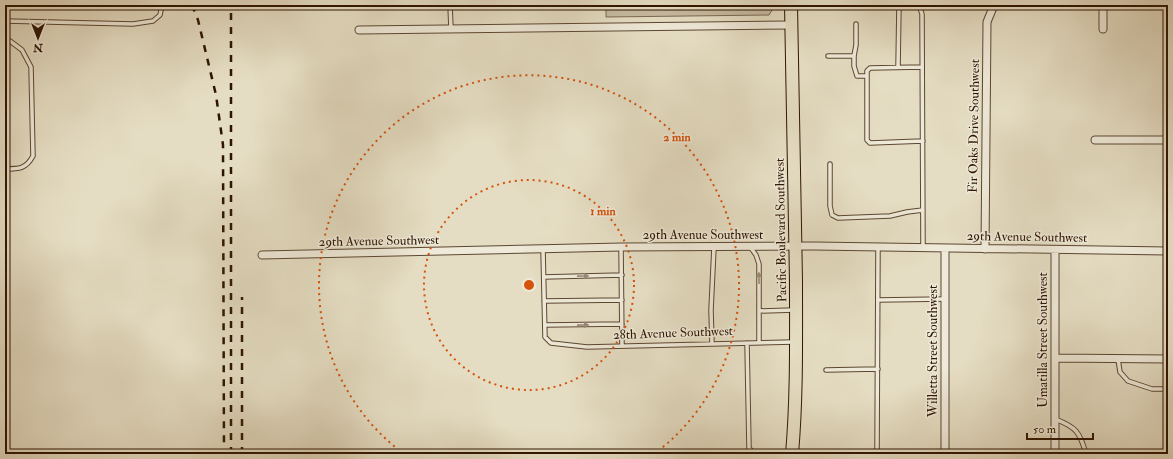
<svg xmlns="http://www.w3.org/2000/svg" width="1173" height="459" font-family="'IM FELL Double Pica',serif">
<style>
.green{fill:#c6bba2;stroke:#7a6852}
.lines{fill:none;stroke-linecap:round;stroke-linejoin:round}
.lane-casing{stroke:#5c4732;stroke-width:5.5}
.street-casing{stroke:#5c4732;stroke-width:9}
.primary-casing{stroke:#2e1501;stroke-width:14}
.lane{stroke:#eee9d8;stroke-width:3.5}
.street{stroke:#eee9d8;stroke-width:7}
.primary{stroke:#e5ddc3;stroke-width:12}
.rail{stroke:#2e1501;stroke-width:2.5;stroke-dasharray:7 7;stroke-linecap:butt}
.oneway{fill:#988a77}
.ring{fill:none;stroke:#d5520b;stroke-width:2;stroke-dasharray:2 4}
.labels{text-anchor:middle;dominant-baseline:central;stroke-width:3;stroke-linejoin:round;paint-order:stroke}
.street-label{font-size:13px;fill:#2e1501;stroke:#eee9d8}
.centre{fill:#d5520b;stroke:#eee9d8;stroke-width:2}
.ring-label{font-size:12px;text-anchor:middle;font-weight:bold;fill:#d5520b;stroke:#eee9d8;stroke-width:3;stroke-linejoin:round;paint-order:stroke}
</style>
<rect width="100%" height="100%" fill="#e5ddc3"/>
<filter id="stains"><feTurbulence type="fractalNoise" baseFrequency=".005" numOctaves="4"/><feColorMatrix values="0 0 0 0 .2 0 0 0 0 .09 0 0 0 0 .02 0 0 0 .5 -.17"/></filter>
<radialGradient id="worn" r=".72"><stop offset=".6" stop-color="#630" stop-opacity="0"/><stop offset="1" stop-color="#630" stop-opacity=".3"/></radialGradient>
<path class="green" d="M606,5H772V10L769,15L606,17Z"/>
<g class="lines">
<g class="lane-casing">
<path id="lane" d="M450,5L451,29
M917,5L920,8L922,14L923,247
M5,21L133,24L153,21L160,15L162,5
M856,24V45L854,56V66L857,76H867
M5,41H10L22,50L31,67L33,156C26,169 19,169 5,169
M828,56H854
M898,67L899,5
M922,67L870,68L867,71V140L870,143L923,141
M830,164V206L832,215L838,218L890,216L907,212L923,210
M621,247L622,346
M751,248L756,255L759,264V342
M543,249L545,337L551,343L587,347L793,342
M544,277L622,275
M878,300L945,299
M544,301L622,300
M759,311L794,310
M545,325L622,324
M747,343L749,448L754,454
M712,344L711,310L714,247
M1118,359L1120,372L1128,381L1152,389H1168
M826,370L878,369
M1055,419C1076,427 1080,432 1086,454
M877,454L878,247"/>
</g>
<g class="street-casing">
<path id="street" d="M1103,5V29
M359,30L791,25
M1095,140H1168
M945,248V454
M985,249L987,22L994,5
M262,255L621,247L814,246L1168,251
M1055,358L1168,359
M1055,454V250"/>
</g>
<g class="primary-casing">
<path id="primary" d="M791,5C792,97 795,189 796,281C796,339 797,396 792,454"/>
</g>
<use href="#lane" class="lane"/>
<use href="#street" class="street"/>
<use href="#primary" class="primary"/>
<path class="rail" d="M192,5L198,20L216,95L223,145L224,454
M231,454V5
M242,454V297"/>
</g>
<defs><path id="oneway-solid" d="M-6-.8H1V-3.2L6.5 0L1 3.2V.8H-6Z"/></defs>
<g class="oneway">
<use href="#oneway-solid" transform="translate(583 276) rotate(-1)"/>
<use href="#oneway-solid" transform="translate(759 278) rotate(-91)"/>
<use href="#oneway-solid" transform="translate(583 325) rotate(-1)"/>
</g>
<g class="ring">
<circle cx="529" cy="285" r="105"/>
<path d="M404 454A210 210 0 1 1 654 454"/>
</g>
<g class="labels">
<g class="street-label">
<text transform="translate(974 126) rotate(-89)">Fir Oaks Drive Southwest</text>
<text transform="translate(781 230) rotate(-91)">Pacific Boulevard Southwest</text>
<text x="703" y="235">29th Avenue Southwest</text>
<text transform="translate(1027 237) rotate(1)">29th Avenue Southwest</text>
<text transform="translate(379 241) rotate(-1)">29th Avenue Southwest</text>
<text transform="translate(673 333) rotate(-2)">28th Avenue Southwest</text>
<text transform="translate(1043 340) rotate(-90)">Umatilla Street Southwest</text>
<text transform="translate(933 351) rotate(-90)">Willetta Street Southwest</text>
</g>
</g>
<circle cx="529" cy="285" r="6" class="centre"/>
<g class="ring-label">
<text x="677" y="141">2 min</text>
<text x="603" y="215">1 min</text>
</g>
<rect width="1173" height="459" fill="none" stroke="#e5ddc3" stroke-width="20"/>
<rect x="6" y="6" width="1161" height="447" fill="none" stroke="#2e1501" stroke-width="2"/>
<rect x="10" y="10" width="1153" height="439" fill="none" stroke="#2e1501"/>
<g transform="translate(38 38) rotate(180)" stroke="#eee9d8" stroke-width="3" paint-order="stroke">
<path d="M0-3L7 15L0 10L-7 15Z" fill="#2e1501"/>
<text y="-6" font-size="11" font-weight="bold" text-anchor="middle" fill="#2e1501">N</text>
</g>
<path d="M1027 433v6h66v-6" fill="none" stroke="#2e1501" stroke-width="2"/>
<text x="1033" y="433" font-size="12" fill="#2e1501" stroke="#eee9d8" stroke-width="3" paint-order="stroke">50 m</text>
<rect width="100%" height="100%" filter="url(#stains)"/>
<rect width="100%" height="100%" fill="url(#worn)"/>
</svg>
